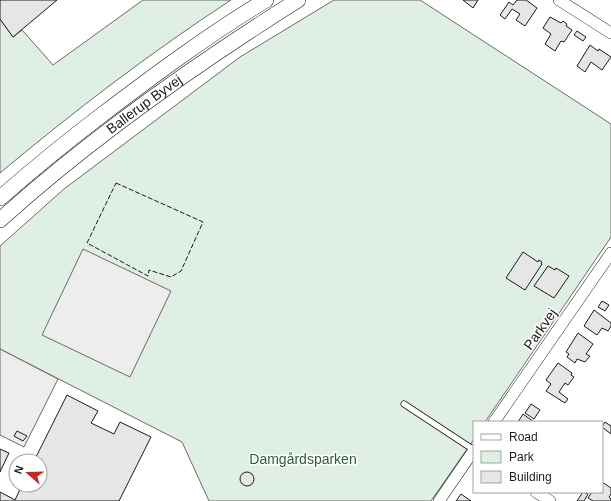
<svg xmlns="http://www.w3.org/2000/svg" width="611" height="501" font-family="Helvetica,sans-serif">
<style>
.green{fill:#e0efe3;stroke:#6a6a6a}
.parking{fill:#ededed;stroke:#6a6a6a}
.building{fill:#e6e6e6;stroke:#1a1a1a}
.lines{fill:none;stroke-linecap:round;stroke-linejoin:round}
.lane-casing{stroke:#1a1a1a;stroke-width:7}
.street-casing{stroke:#1a1a1a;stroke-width:12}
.secondary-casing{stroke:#1a1a1a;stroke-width:16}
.lane{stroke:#fff;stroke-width:5.5}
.street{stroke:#fff;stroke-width:11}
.secondary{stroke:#fff;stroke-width:15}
.fence{stroke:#1a1a1a;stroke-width:1;stroke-dasharray:5 2;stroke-linecap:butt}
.labels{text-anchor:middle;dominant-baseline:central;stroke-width:3;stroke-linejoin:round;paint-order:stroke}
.street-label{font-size:14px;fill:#1a1a1a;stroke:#fff}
.park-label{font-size:14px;fill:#2b5a34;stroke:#fff}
</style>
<rect width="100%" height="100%" fill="#fff"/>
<path class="green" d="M143,0H231C150,53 74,111 0,173V19L13,37L22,30L53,65Z
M334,0H420L611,124V237L485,422H474V439L431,501H209L182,442L0,349V246L64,189L240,57Z"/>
<path class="parking" d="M83,249L171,291L130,377L42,335Z
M0,349L58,379L24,447L0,435Z"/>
<path class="building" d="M0,0H57L13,37L0,19Z
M463,0H478L473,8Z
M517,0H526L537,8L525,26L516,20L520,14L512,9L505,19L500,15L509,2L513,5Z
M550,17L561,23L563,21L567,24L566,26L572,30L564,42L561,41L555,51L545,44L551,34L543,28Z
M577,31L586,37L583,41L574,35Z
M590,45L598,51L599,49L611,57L602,70L591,62L585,72L577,66Z
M523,252L538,262L539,260L542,262L541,264H542L525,290L506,278Z
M548,266L555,270L556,268L569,276L554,298L534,286Z
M602,301L609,305L605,311L598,307Z
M594,310L611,323V326L608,331L602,328L597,335L584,326Z
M578,333L593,344L586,354L590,356L585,362L577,359L575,363L567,357L569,354L566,352Z
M558,363L572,373L571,375L574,377L568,385L565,383L559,392L568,399L565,403L546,391L551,384L546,380Z
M67,395L98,411L91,423L114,434L120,422L151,437L119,501H0V492L15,500L22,485H40V461H34Z
M531,404L540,410L534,419L525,413Z
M523,414L534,422H518Z
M605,422L611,426V434L602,427Z
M17,431L27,436L23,441L14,436Z
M0,449L9,453L0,472Z
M240 479a7 7 0 1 1 14 0a7 7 0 1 1-14 0Z
M602,482L611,488V494L609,497L611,499V501H593L588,498L592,492H602Z
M583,492L588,494L584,501H577Z
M461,494L471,501H456Z"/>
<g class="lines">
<g class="lane-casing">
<path id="lane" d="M404,404L474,450"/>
</g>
<g class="street-casing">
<path id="street" d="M559,0L611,33
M494,422L611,253
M536,492L550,501
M439,501L474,450"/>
</g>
<g class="secondary-casing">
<g id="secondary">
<path d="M0,198C32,170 65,143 99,117C153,76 208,35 266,0"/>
<path id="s1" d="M0,220C92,137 193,66 298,0"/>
</g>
</g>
<use href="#lane" class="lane"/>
<use href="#street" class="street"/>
<use href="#secondary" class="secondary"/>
<path class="fence" d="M116,183L203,222L181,271L171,277L149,270L148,276L87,243Z"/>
</g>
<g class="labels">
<g class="street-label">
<text stroke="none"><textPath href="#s1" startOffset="185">Ballerup Byvej</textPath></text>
<text transform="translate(540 329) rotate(-55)">Parkvej</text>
</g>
<g class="park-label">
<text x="303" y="459">Damgårdsparken</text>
</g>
</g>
<rect x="473" y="421" width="130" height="72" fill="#ffffff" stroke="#a3a3a3"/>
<rect x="481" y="434" width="20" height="6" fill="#ffffff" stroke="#a3a3a3"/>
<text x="509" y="441" font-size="12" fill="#1a1a1a">Road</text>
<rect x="481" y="451" width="20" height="12" fill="#e0efe3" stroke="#a3a3a3"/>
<text x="509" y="461" font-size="12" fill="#1a1a1a">Park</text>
<rect x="481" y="471" width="20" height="12" fill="#e6e6e6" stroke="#a3a3a3"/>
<text x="509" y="481" font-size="12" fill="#1a1a1a">Building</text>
<g transform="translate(28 473) rotate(290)"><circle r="19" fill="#ffffff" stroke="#a3a3a3"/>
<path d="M0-3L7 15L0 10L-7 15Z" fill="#c62828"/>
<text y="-6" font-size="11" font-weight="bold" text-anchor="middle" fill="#1a1a1a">N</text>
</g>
</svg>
